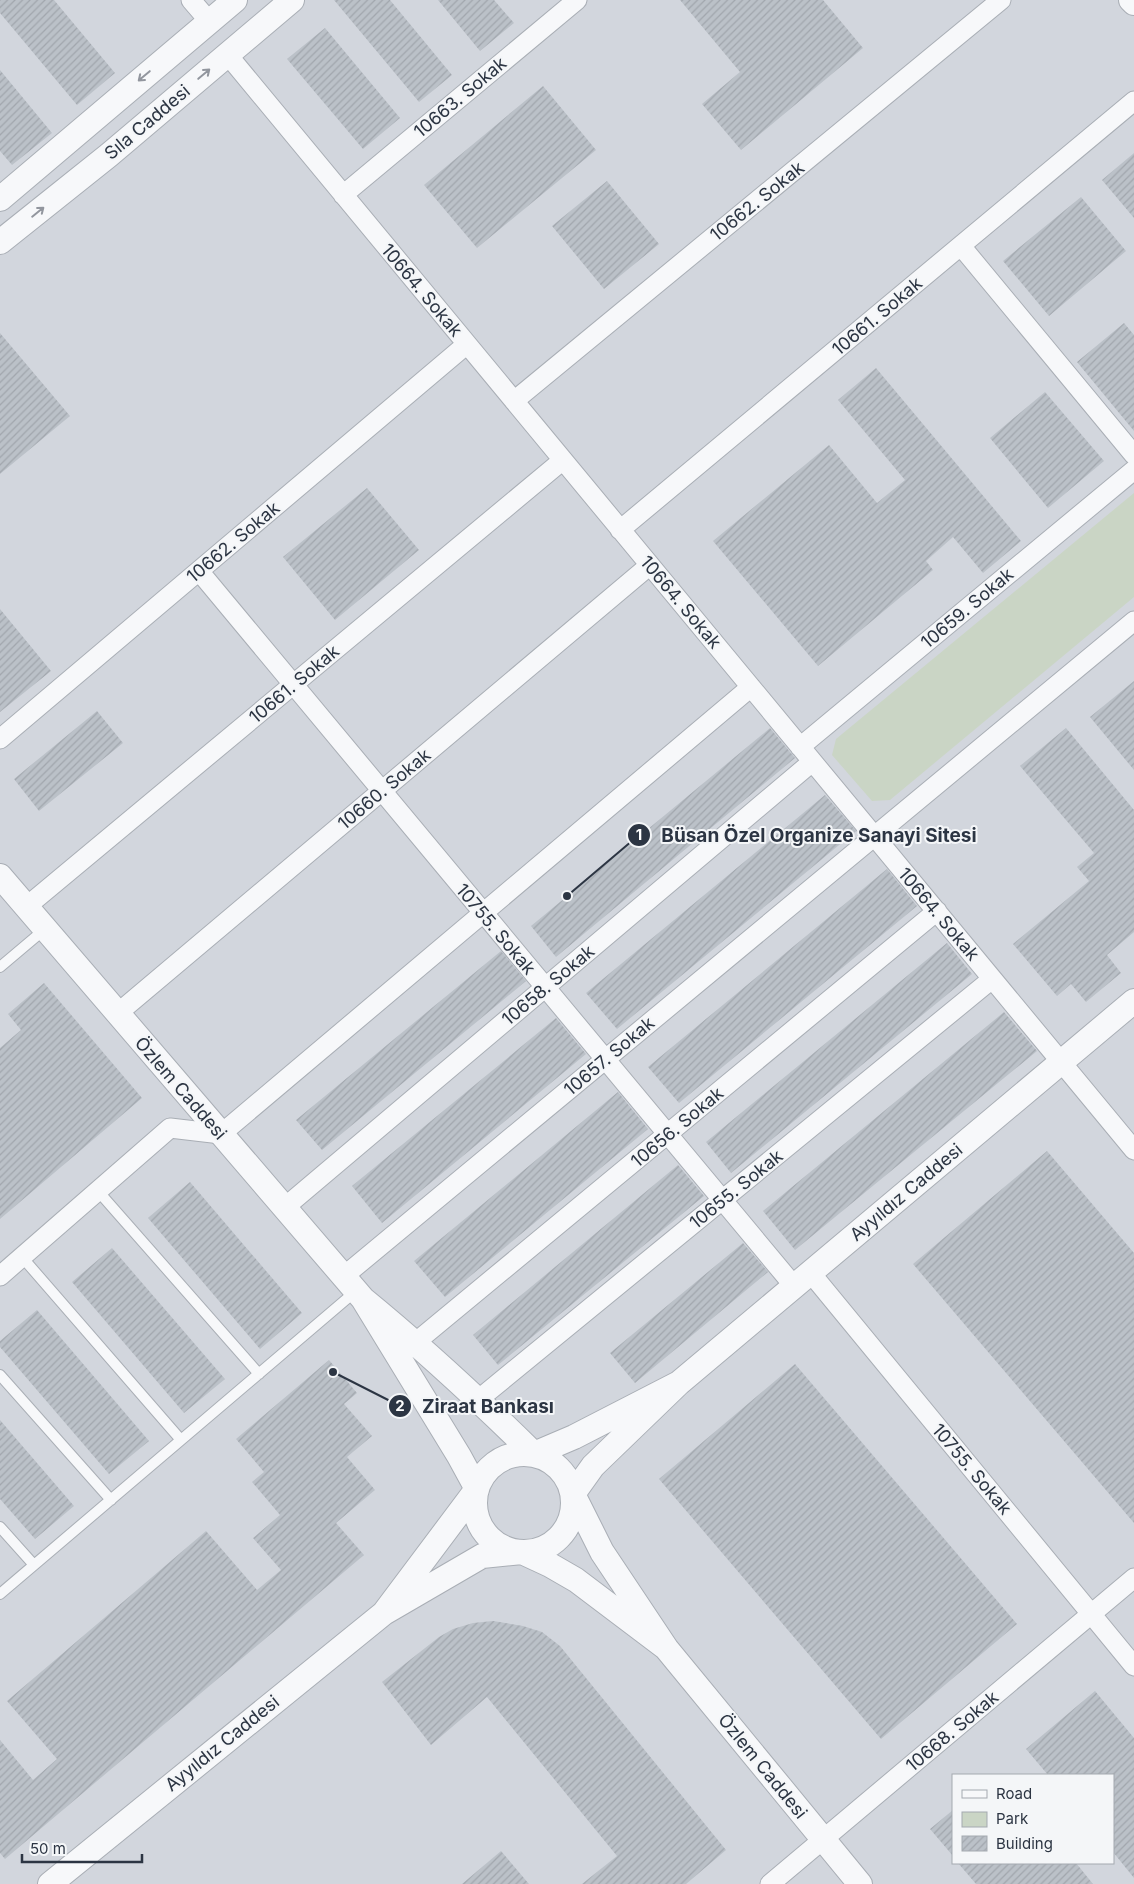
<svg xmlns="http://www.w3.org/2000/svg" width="1134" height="1884" font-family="Inter,sans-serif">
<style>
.built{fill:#d2d6dd;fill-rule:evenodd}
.green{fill:#cad5c5}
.building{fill:url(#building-hatch)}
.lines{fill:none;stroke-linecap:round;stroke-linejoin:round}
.service-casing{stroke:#a9aeb5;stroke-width:12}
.minor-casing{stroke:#a9aeb5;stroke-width:21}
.tertiary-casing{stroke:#a9aeb5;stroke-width:26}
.service{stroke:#f7f8fa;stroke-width:10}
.minor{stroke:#f7f8fa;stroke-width:19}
.tertiary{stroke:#f7f8fa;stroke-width:24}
.oneway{stroke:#92969e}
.labels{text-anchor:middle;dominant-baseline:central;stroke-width:4;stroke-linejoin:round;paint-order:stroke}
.street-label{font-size:18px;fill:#2c3543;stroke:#f4f6f8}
.leader{fill:none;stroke:#2c3543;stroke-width:2}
.callout-dot{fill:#2c3543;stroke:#f4f6f8;stroke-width:2}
.mark-label{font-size:15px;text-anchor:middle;font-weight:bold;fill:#fff}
.callout-label{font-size:19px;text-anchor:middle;font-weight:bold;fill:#2c3543;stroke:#f4f6f8;stroke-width:4;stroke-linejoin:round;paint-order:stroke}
</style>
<defs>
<pattern id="building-hatch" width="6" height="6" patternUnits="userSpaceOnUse" patternTransform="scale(1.25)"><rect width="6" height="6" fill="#bbc1c8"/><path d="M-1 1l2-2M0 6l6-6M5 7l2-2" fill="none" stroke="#a1a6ad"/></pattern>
</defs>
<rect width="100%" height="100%" fill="#e4e7eb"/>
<path class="built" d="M0,0H1120L1134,16V1884H0ZM953,1775H1113V1863H953Z"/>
<path class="green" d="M1134,493V597L890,800L872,801L832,755L836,739Z"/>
<path class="building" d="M0,0H54L115,73L77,105L0,13Z
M334,0H390L452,75L419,102Z
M438,0H494L514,23L480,51Z
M680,0H823L863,48L741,150L702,104L740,72Z
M325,28L400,118L363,149L287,59Z
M0,70L52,133L12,165L0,151Z
M543,86L596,150L477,248L424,185Z
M1134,153V218L1102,180Z
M607,181L659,244L604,289L552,226Z
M1081,197L1126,251L1049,316L1003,261Z
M1124,323L1134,335V431L1077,362Z
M0,333L70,416L0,474Z
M876,368L1021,541L983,573L953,537L926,561L933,570L818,666L713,541L829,445L877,503L905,480L838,400Z
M1045,392L1104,461L1048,508L990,438Z
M367,488L419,550L335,620L283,557Z
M0,609L51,671L0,712Z
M1134,681V770L1090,717Z
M97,711L123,743L39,811L14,779Z
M770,728L795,758L556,957L531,926Z
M1066,728L1134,810V932L1107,955L1121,973L1086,1002L1071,984L1057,996L1013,944L1089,881L1077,867L1094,853L1020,766Z
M825,795L856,831L617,1029L586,993Z
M887,869L917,906L679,1103L648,1067Z
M947,943L972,974L731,1173L706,1142Z
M501,951L526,981L322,1150L296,1120Z
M44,983L142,1098L0,1219V1048L21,1030L8,1014Z
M1004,1012L1037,1051L795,1250L763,1211Z
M556,1018L586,1054L382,1223L352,1186Z
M618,1092L648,1129L445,1297L414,1261Z
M1047,1151L1134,1253V1523L913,1264Z
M678,1165L704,1196L498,1365L473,1335Z
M190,1182L302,1313L260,1349L148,1218Z
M743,1243L768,1272L635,1383L610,1353Z
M112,1248L225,1379L184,1413L72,1282Z
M37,1310L149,1441L109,1474L0,1347V1341Z
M329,1360L357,1393L344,1404L372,1436L347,1457L375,1490L336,1523L364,1555L5,1859L0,1853V1740L33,1780L57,1759L7,1701L206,1531L257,1590L281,1570L253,1538L280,1515L252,1482L264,1472L236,1439Z
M795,1364L1017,1624L881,1739L659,1479Z
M0,1420L74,1506L35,1539L0,1499Z
M493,1621L523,1626L542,1632L560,1646L726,1850L686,1884H582L617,1856L487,1697L431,1745L382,1682L439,1637L453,1629L473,1623Z
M1095,1691L1134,1738V1878L1113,1852V1775H1048L1026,1749Z
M953,1810V1856L930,1829Z
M501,1851L529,1884H462Z
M958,1863H1076L1093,1884H976Z"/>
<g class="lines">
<g class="service-casing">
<path id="service" d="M0,967L45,929
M98,1191L259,1374
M22,1257L181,1440
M0,1375L111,1500
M0,1527L34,1565
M0,1594L356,1291"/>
</g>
<g class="minor-casing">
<path id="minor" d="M191,0L209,21
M227,54L1134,1150
M343,195L577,0
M961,246L1134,455
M514,401L1001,0
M620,530L1134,101
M199,571L794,1286
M0,739L467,344
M800,747L1134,470
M26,907L563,460
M118,1013L650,565
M284,1208L812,762
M810,1272L1134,1666
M0,1276L170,1128L221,1134L751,687
M344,1276L1134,621
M416,1342L937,911
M479,1399L992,979
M770,1884L1134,1578"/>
</g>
<g class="tertiary-casing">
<path id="tertiary" d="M1131,0L1134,3
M0,199L235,0
M0,242L109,155L292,0
M0,876L363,1299
M363,1299C423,1348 479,1400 534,1454L574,1437L679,1383L593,1466L573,1494L602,1552L666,1648L576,1580L550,1565L522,1552L482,1556L384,1613L477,1489L459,1456Z
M679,1383L1134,1001
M475 1503a49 49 0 1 1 98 0a49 49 0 1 1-98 0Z
M666,1648L860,1884
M50,1884L384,1613"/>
</g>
<use href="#service" class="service"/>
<use href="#minor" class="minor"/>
<use href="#tertiary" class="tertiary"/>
</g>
<defs><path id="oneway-shaft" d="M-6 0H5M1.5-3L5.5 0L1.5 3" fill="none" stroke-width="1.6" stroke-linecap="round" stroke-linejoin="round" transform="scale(1.25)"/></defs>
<g class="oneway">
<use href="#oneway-shaft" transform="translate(204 74) rotate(-40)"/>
<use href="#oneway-shaft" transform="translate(144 76) rotate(140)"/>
<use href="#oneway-shaft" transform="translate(38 212) rotate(-39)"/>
</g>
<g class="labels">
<g class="street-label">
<text transform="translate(460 97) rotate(-40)">10663. Sokak</text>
<text transform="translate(147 122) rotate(-40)">Sıla Caddesi</text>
<text transform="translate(757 201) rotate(-39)">10662. Sokak</text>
<text transform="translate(422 290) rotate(50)">10664. Sokak</text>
<text transform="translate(877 316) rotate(-40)">10661. Sokak</text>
<text transform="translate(233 542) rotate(-40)">10662. Sokak</text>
<text transform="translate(681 602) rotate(50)">10664. Sokak</text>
<text transform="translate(967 608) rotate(-40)">10659. Sokak</text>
<text transform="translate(294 684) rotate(-40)">10661. Sokak</text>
<text transform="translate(384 789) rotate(-40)">10660. Sokak</text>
<text transform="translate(939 914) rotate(50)">10664. Sokak</text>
<text transform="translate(496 929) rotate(50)">10755. Sokak</text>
<text transform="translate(548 985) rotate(-40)">10658. Sokak</text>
<text transform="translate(609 1056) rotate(-40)">10657. Sokak</text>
<text transform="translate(181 1088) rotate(49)">Özlem Caddesi</text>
<text transform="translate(677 1127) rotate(-40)">10656. Sokak</text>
<text transform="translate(736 1189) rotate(-39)">10655. Sokak</text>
<text transform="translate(906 1192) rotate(-40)">Ayyıldız Caddesi</text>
<text transform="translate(972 1469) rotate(50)">10755. Sokak</text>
<text transform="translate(952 1731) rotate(-40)">10668. Sokak</text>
<text transform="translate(222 1743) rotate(-39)">Ayyıldız Caddesi</text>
<text transform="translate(763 1766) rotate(51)">Özlem Caddesi</text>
</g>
</g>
<path class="leader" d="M567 896L639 835M333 1372L400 1406"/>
<g class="callout-dot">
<circle cx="567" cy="896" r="5"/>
<circle cx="333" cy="1372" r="5"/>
<circle cx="639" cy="835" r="12"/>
<circle cx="400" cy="1406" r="12"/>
</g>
<g class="mark-label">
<text x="639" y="840">1</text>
<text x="400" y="1411">2</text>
</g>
<g class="callout-label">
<text x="819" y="842">Büsan Özel Organize Sanayi Sitesi</text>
<text x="488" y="1413">Ziraat Bankası</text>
</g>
<rect x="952" y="1774" width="162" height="90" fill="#f4f6f8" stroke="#a4a9b0"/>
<rect x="962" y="1790" width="25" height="8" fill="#f7f8fa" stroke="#a4a9b0"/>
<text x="996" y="1799" font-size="15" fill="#2c3543">Road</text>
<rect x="962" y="1812" width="25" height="15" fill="#cad5c5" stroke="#a4a9b0"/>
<text x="996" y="1824" font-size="15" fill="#2c3543">Park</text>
<rect x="962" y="1836" width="25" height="15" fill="url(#building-hatch)" stroke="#a4a9b0"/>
<text x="996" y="1849" font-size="15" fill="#2c3543">Building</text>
<path d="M22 1854v8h120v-8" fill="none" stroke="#2c3543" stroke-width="2.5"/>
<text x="30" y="1854" font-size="15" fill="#2c3543" stroke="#f4f6f8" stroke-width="4" paint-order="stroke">50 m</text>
</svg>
